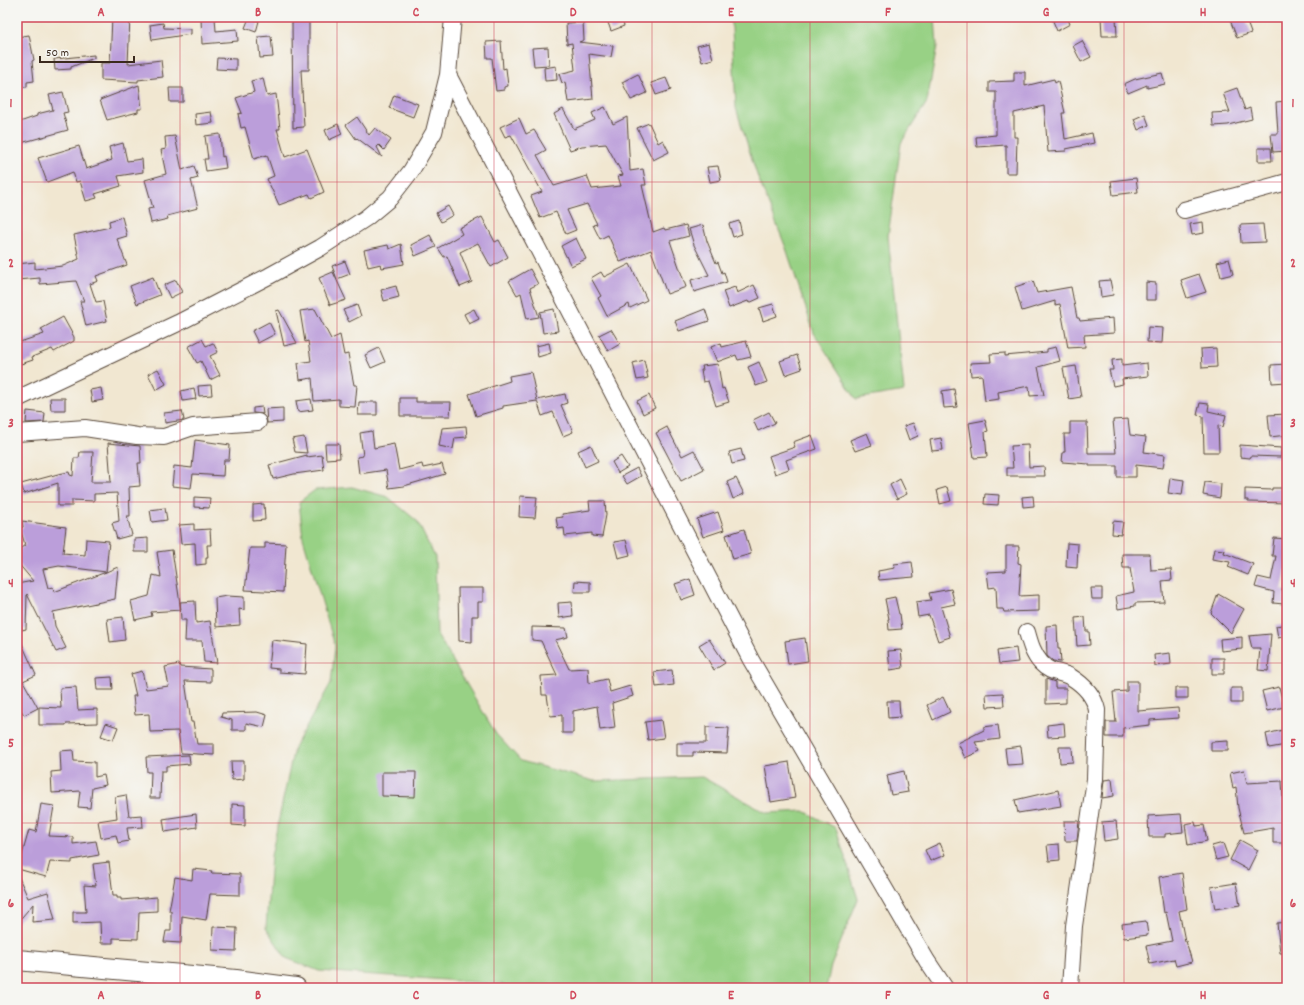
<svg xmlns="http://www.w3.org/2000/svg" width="1304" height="1005" font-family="Dekko,sans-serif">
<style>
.green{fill:#98d185;stroke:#6a7e52}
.building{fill:#bb9eda;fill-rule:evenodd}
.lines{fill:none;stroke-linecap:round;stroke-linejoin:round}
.minor-casing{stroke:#564639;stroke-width:18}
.major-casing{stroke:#564639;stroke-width:22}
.minor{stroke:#fff;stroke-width:16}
.major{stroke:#fff;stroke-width:20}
.grid{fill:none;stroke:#d1495b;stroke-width:1;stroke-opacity:0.55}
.neatline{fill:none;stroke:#d1495b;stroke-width:1.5}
.grid-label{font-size:13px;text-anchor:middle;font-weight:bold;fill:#d1495b}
</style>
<rect width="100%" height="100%" fill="#f6f6f2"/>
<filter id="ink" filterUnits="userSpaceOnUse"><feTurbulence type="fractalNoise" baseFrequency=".025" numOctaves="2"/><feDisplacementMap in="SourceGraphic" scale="8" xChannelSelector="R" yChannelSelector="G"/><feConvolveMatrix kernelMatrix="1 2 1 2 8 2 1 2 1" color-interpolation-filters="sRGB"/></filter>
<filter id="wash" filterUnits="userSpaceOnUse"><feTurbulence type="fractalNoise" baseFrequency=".012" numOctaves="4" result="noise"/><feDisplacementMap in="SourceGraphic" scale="16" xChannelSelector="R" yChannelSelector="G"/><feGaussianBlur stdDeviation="0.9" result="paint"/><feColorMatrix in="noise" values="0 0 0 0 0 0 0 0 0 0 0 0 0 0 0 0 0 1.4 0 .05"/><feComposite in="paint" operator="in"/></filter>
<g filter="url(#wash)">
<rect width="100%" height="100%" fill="#f1e7d1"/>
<path class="green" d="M729,17H935L937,46L927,102L901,143L888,236L904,391L856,399L814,333L786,248L757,175L736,108L732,28Z
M352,487L388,497L417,521L435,557L437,634L496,734L521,761L594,781L702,777L767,813L804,811L836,828L858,899L831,966L826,988H507L502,984L319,971L286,958L266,928L271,856L294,748L331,683L335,646L303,538L299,502L315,490Z"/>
<g id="blocks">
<path class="building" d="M112,17H130L128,64L161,60L163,77L138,80V82L101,80V63H110Z
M606,17H621L624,26L611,31Z
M1062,17H1067L1070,24L1057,31L1053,21Z
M1101,17H1116L1117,36H1102Z
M1237,17H1245L1251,33L1237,38L1230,20Z
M201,18H215L216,31L237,29L238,41L202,44Z
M249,18L259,21L256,32L245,28Z
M292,22H309V70H301L304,127L293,128Z
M583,22L584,40L579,42L613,46L611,57L589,54L593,99L568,102L565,82L562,83L559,74L575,70L572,43L567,44L566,23Z
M163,23L164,28L191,29V34L152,40L150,25Z
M29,35L34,60L32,61L34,81L27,82V87L17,88V37Z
M271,36L273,57L260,58L258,37Z
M501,41L503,69L506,68L508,86L504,87V90L496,91L492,58H487L486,42Z
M1082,41L1091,57L1081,62L1073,46Z
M709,43L713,59L702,62L697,46Z
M548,47L549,65L534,66L532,48Z
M94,55V58L71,67V69L55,70L54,59Z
M217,58L236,59V70L216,69Z
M556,66L557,80L545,81L544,68Z
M1014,72H1025V86L1054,79L1055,83L1058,81L1065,113H1062L1065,139L1092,133L1094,143L1066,149V151L1048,152L1044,106L1014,113V137H1017L1016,173H1006V145L977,147L976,137L996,135V92H989V82L1014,81Z
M1162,73L1165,84L1147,88V85L1128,93L1124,84L1135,79Z
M638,74L647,93L631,100L622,82Z
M263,78L267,96L276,94L280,129H277L285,157L307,149L324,192L311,198L309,194L279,205L267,179L274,176L267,155L254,159L245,127L241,128L238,114L242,113L236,98L254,92L251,81Z
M666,78L671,90L656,95L651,83Z
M139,85L142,109H138V112L107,120L100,100Z
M169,88H183V102H170Z
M1237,88L1245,110L1250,108L1252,119L1228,125L1213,126L1212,113L1230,112L1223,93Z
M63,92L68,112L63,113L68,130L17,144V123L37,116V114L53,110L49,95Z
M394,95L418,104L413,117L389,108Z
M1287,101V151L1273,152L1271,134H1278L1276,102Z
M605,107L613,124L627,117L630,171L643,169L646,185H642L653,232L664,228L665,230L686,225L689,236L670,241L686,287L667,294L651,250L620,262L608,235L600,239L593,225L597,224L587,204L567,210L576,230L566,234L556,212L540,218L531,196L542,192L511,135L505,137L500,127L519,118L526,134L534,130L546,150L537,155L554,186L587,176L592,189L621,186L618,176L623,175L606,144L582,146L570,150L554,114L563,109L574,129L595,120L592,113Z
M211,112L213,123L196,125L195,114Z
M1145,114L1149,125L1138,130L1134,119Z
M357,117L369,135L375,128L391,140L384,150L379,145L377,147L382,157L357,138L356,139L346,125Z
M649,123L658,143L663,140L669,152L653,160L637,128Z
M338,124L342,134L329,140L325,130Z
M220,134L222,157L224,156L226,168L206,171L204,159H208L205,136Z
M175,136L182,170L194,166L198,178L191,180L198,208L167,216L168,219L151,223L148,209L153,208L145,180L166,174L161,150L166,149L165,137Z
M123,143L127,161L142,159L143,172L118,176L121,186L95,194L97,198L86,201L80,181L76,182L73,172L47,182L38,158L79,146L86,169L112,160L109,147Z
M1258,148H1271L1272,161H1258Z
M718,166L721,180L710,182L707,167Z
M1136,178L1138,192L1113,195L1111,181Z
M448,206L453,215L441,222L436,213Z
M122,217L127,236L117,239L127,265L96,276L98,281L90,284L96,302L103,301L107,321L86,326L80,301H84L76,281L40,284V278L17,280V264L35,262V269L63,266L79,259L74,235L110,227L109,221Z
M482,217L495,242L499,240L508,257L491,267L478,243L460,252L472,282L460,287L447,256L444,257L438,248L462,234L459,228Z
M739,221L742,234L733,237L729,224Z
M1203,222L1204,233L1192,235L1190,224Z
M1263,224L1265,242L1241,243L1240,225Z
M703,225L707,241L716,263L718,262L722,273L724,272L727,282L694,292L691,280L709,275L694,245L689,229Z
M430,235L436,247L415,256L411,245Z
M576,238L586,259L571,266L561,246Z
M401,244L404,264L382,268L381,264L368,267L364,250L388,245L389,249Z
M1229,259L1233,274L1221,277L1217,262Z
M345,261L350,274L337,279L332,266Z
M630,264L647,300L630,308L629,304L607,316L598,298L601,296L591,278L601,272L604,277Z
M530,269L538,284L530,288L539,317L527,319L521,293L517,295L509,281Z
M333,272L346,300L330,305L319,278Z
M1199,274L1206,292L1187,298L1181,280Z
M153,277L160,295L137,304L130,286Z
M176,280L182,292L170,298L164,285Z
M1110,280L1113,295L1101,297L1099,281Z
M1033,281L1037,293L1071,287L1077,318H1079L1080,321L1113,318L1114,333L1084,335L1085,347L1068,348L1060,304L1055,305V301L1022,311L1015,287Z
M1146,282L1156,283V300H1146Z
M754,285L760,298L749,303L748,301L729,308L723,291L735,287L737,293Z
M396,286L399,297L384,301L381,290Z
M773,304L777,316L763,321L759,308Z
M357,305L361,316L349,322L343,310Z
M315,309L331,339L340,335L344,355L348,354L354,385H357L355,407L339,406V399L314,401L312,378L300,380L298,363L311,361L308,341L305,342L300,311Z
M474,309L479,319L469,324L464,314Z
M554,309L558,331L543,333L540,312Z
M705,309L709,321L679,331L675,321Z
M279,310L297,343L284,346L276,311Z
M63,317L74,337V341L54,352L52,349L32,357L33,360L21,364L17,353V343L44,334L41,329Z
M269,322L275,334L258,343L252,331Z
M1148,327L1163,328L1162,343L1147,342Z
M611,329L620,344L608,351L599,335Z
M202,339L206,346L213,343L218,352L210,356L220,375L210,380L201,361L197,363L188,347Z
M746,341L751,357L738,360L736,355L717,362L711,347L721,343L722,347Z
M549,343L551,353L538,357L536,346Z
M1056,347L1060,361L1038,367L1044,395L1030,396L1029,386L998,392L999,399L985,401L982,375L971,376L970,363L991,362L990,354L1005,353V356L1047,352V349Z
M379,348L385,362L371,368L365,355Z
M1216,348L1217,367L1202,368L1201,349Z
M797,355L802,369L785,375L780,361Z
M1122,359V366L1147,363L1148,376L1122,379L1123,384L1113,386L1109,370H1113L1112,360Z
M644,360L648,378L637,380L633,363Z
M759,362L767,382L756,386L748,367Z
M718,364L722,389L724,388L729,402L716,406L708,381L703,382L701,370H703L702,366Z
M1287,364V382L1272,383L1271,365Z
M1076,366L1081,397L1069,399L1063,368Z
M158,369L166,384L156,390L148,374Z
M531,372L537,400L565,394L567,403L561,405L573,432L563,436L553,412L542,416L537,401L503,406V408L476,416L469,394L510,381L509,376Z
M211,385L212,395L199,396L198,386Z
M101,388L103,400L92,402L90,390Z
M194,388L196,399L183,401L181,391Z
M954,389L957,407L944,408L942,391Z
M649,395L655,408L643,414L637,401Z
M50,398H65V410H51Z
M400,398H416V402H451L450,416H400Z
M311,399L313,410L298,412L296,401Z
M359,402H377V415H358Z
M1200,403L1209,404L1208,411L1226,415L1223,427L1218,425L1219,452H1204L1203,416L1197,415Z
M262,407L263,414L253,413V408Z
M283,408V422L267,423L266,409Z
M27,411L45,413L44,422L26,423Z
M182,411L184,420L165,423L164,413Z
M769,412L775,423L758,431L753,420Z
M1287,414V435L1270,437L1268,415Z
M1128,419L1130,435L1146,437L1144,452L1165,455L1163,468L1136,465V477H1117V466H1089V464L1062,462L1063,452H1065L1064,434H1070V422H1087L1088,453H1116L1113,420Z
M985,420L988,431L985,432L987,457L974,458L969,423Z
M913,423L918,436L909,440L904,426Z
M466,426L467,437L455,438L453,449L439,446L442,428Z
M667,427L682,456L694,450L704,469L681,481L656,433Z
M372,431L374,448L394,444L399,470L422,464L423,468L442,464L445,474L404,486L389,488L386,470L359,474L357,457L363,456L360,433Z
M867,433L872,445L855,451L850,440Z
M812,435L817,449L786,460L789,469L775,474L769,456L795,447L793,442Z
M304,437L307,453L295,452L292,439Z
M941,438L943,450L932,451L930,440Z
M195,440L230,445L229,460H224L223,476L193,474L191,488L172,486L174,466L192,468Z
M108,443L140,446L141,463H138L140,486L129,487L130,516H127L132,535L117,539L112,523L119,521L117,493L94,494V501L72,500V506H58V483L24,494L21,484L58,474L69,472L70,475L73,476L74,458H79L80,452H93L91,482H111Z
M325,444H339L340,458L326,459Z
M591,445L598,461L585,467L578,451Z
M1028,445L1029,467L1044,466L1045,476H1007V468H1013L1011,446Z
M1240,445L1281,448V457L1251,456L1250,458L1240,457Z
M741,449L744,461L732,464L729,452Z
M307,455V457L322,455L324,470L294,474L273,479L269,465Z
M621,456L628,467L618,473L612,462Z
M637,468L641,476L627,484L622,476Z
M736,478L744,494L733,499L727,482Z
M1170,478L1184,480L1182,495L1168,493Z
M900,479L907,494L897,499L890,485Z
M1205,482L1221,484L1220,498L1203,495Z
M947,487L951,501L940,504L937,490Z
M1272,488H1287V503L1248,502V500H1245V489L1272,490Z
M985,494L999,495L998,505L984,504Z
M520,496L537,497L535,518L519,517Z
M1033,496L1034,506L1023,507L1022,497Z
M194,497L210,498L209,508L194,507Z
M589,501H605L606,515L602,537L592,536V533L565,536L564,528L558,529L556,518L563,517L562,514L590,510Z
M264,504L265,520L253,521V505Z
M165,508L167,520L152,522L150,510Z
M718,512L724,530L703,537L697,519Z
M22,521L66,527L63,553L85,555L86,539L109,541L106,572L118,567L115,599L53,612L55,626L66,648L56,652L27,594L26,629L22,630L17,606V584L33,581L17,562V551L25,545L20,528L23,527ZM59,566L106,572L54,592L53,587L48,588L43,569Z
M1113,521L1123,522L1121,535L1112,534Z
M194,524V530L210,529L211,545H207L208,558H206V564L196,565L195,543L181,544L179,525Z
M744,529L751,554L733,559L726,535Z
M148,538V552H134V539Z
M1274,538L1287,539V563L1282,590H1285L1284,604L1273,603L1274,592L1255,587L1258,577L1271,580L1276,556H1272Z
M626,540L630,555L618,558L614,542Z
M265,543L286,544L283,592L245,590L250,548H265Z
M1067,543L1078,544L1077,568L1066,567Z
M1006,546H1019L1018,563L1021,564L1019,596L1039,595V611L1004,612L1003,609H997L996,587L989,588L987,572L1006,571Z
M1214,549L1225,550L1224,553L1253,564L1248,575L1228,567L1230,562L1212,559Z
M172,550L181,610L151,612L152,616L135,620L131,601L149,596L153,575L161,577L157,552Z
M1122,554H1150L1151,570L1171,569L1172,580L1162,581L1164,602L1135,603V606L1118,609L1116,596L1134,592L1130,568H1123Z
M912,562L914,577L879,580L878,571L895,568L894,564Z
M690,579L695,595L681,600L675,584Z
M575,581L590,582V592H574Z
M458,588H483V602H478V616H472V642L459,641Z
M1091,588H1102V599H1092Z
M951,589L955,604L941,607L950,637L938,641L929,615L918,617L916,602L931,600L929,593Z
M1218,594L1244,609L1231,633L1211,613Z
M227,596L244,597V610L239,609L240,625L216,627L215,598Z
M895,597L899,614H900L902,629L889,630L888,619H889L885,599Z
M195,601L196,623L210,621L217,663L204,662L202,641H185L186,620H181L180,602Z
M572,602L573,616L559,618L558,603Z
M123,617L125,640L110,642L107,619Z
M1085,617L1086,631H1089L1090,645L1077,646L1075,618Z
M1287,624V636L1278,638L1276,626Z
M1057,625L1058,649H1060L1061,662L1053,661L1047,656L1046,626Z
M532,627L566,628L568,637L555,640L569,669L588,668L589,683L607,679L610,692L630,686L633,696L612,703L615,728L600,730L597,706L573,711V733H562V715L550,716L547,695H542L541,676L557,675L541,641L532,640Z
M17,633L36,675L23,681L38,708L24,715L17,703Z
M1271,634L1268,671L1258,670L1260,648H1252L1249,636Z
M1242,637V649L1221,651L1220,639Z
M805,638L808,661L788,664L785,641Z
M709,639L725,663L714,670L699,645Z
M272,640L307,644L305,674L279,672V669L269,668Z
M1016,648L1018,662L999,664L997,651Z
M901,650L903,668L890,670L888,651Z
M1170,653L1171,664L1155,666L1154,655Z
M1212,658H1224V674H1212Z
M179,664L180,667L211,669V682L185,681L191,722H193L197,744H214V755L181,753L178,731L150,732L149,714L135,715L133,696H136L131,674L142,671L146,689L169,686L165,667Z
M672,670L674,685L656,687L654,672Z
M112,677L113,690H97L96,678Z
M1046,679L1055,682V688H1066V703L1046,704Z
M1127,681H1138V711L1178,708L1179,718L1150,720V725L1123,728V737H1106V722H1116L1113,692L1127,691Z
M76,687L78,710L97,709V723L66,724V725H39V707L61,708L60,688Z
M1279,687L1284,707L1267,711L1262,691Z
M1175,688H1188V698H1175Z
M1231,688H1242V703H1231Z
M1003,693L1004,706L987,707L986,694Z
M943,697L950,712L933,720L927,705Z
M887,701H899L900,717L888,718Z
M257,712L267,715L264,727L246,723V730H232V720L221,717L222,713Z
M661,720L664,738L648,740L645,722Z
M106,723L118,727L113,740L101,736Z
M1064,723L1065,736L1048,737L1047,725Z
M998,725L1000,739L975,742L980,751L965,758L958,743L984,730V727Z
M706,727L729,728L727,753L693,752V756H677V743H706Z
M1283,730L1286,745L1269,748L1266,734Z
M1228,741V751H1211V742Z
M1021,746L1023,764L1007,765L1005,748Z
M1059,747H1072L1073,762L1060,763Z
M73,750L74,761L95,762V777L104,775L106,785L92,788L90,808L78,807L80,791L52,793L51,772L61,771L60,751Z
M189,755L190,764L166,766V771H161L160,798H150L151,772H147L146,757Z
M231,761H244V779L232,780Z
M789,762L795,798L771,802L765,766Z
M1244,770L1247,783L1282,781L1283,797L1286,796L1287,843H1273V828L1244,833L1238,808L1236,787L1233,788L1230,773Z
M904,771L908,792L891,795L887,775Z
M382,772H416L415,797L382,796Z
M1112,779L1114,796L1102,798L1104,780Z
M1058,790L1061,806L1018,813L1015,800Z
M126,795L129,816L142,815L143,827L127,828L129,841L118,843L116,835L101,838L98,821L117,818L115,797Z
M41,804L54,806L49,836L73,837V844L96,841L99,855L72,860V863L50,862L46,877L18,869L29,830L36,832Z
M232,804L245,805V826L232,825Z
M196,814L197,827L165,832L163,819Z
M1181,814L1183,832L1165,834V837H1149L1148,816Z
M1064,821H1079L1077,841H1065Z
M1116,821L1118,839L1104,841L1102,822Z
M1195,822L1196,826L1204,825L1207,841L1188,845L1185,824Z
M1240,840L1258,850L1248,870L1230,860Z
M940,843L945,855L930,861L925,850Z
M1223,843L1228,857L1216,860L1212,846Z
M1059,844L1060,860L1049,861L1047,845Z
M109,862L113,895H117V898H121V900L157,897V911L139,912L138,939L113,938V943H101L100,922L73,923V912H86L84,885L96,886L93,864Z
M193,869L212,871L211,873L240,874V895L210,894L206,920L182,916L181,943L164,942L166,931H171V911H169L175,877L192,880Z
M17,873L28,898L48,892L55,920L32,922L33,904L17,923Z
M1182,873L1187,909L1179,911L1185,941H1186L1192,962L1176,966L1174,959L1150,964L1146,946L1172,941L1166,912L1164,913L1159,877Z
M1236,883L1240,905L1215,909L1211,887Z
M1146,921L1148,935L1124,938L1122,924Z
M1287,922V953H1280L1277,923Z
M213,927L237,928L236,951L212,950Z"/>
</g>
</g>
<g filter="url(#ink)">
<use href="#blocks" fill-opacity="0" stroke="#564639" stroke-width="1"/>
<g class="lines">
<g class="minor-casing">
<path id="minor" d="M448,75L751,660L927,961L945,988
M1184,210L1287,182
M17,399L178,323L269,276L320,248L366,218L390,198L411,171L434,132L448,75L453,17
M17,433L85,428L137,436L164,437L193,427L258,422
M1027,632C1030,643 1033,654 1041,663C1051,674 1060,671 1071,677C1084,685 1094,696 1097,710L1095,779L1074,926L1070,988"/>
</g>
<g class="major-casing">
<path id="major" d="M17,960L236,980L296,988"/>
</g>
<use href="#minor" class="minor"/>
<use href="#major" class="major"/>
</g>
</g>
<path class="grid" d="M180,17V988M337,17V988M494,17V988M652,17V988M810,17V988M967,17V988M1124,17V988M17,182H1287M17,342H1287M17,502H1287M17,663H1287M17,823H1287"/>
<rect width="1304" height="1005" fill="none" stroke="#f6f6f2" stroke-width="44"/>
<path d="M40 56v6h94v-6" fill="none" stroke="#3b2a1e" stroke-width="2"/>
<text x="46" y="56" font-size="12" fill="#3b2a1e" stroke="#f6f6f2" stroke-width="3" paint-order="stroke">50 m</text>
<rect x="22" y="22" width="1260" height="961" class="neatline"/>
<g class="grid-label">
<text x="101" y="16">A</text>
<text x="258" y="16">B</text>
<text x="416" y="16">C</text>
<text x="573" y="16">D</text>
<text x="731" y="16">E</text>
<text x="888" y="16">F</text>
<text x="1046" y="16">G</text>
<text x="1203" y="16">H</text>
<text x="11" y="107">1</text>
<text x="1293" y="107">1</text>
<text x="11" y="267">2</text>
<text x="1293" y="267">2</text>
<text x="11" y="427">3</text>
<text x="1293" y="427">3</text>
<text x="11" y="587">4</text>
<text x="1293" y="587">4</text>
<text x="11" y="747">5</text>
<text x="1293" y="747">5</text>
<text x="11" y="907">6</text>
<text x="1293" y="907">6</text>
<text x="101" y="999">A</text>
<text x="258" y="999">B</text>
<text x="416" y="999">C</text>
<text x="573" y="999">D</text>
<text x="731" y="999">E</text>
<text x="888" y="999">F</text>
<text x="1046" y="999">G</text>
<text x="1203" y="999">H</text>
</g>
</svg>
